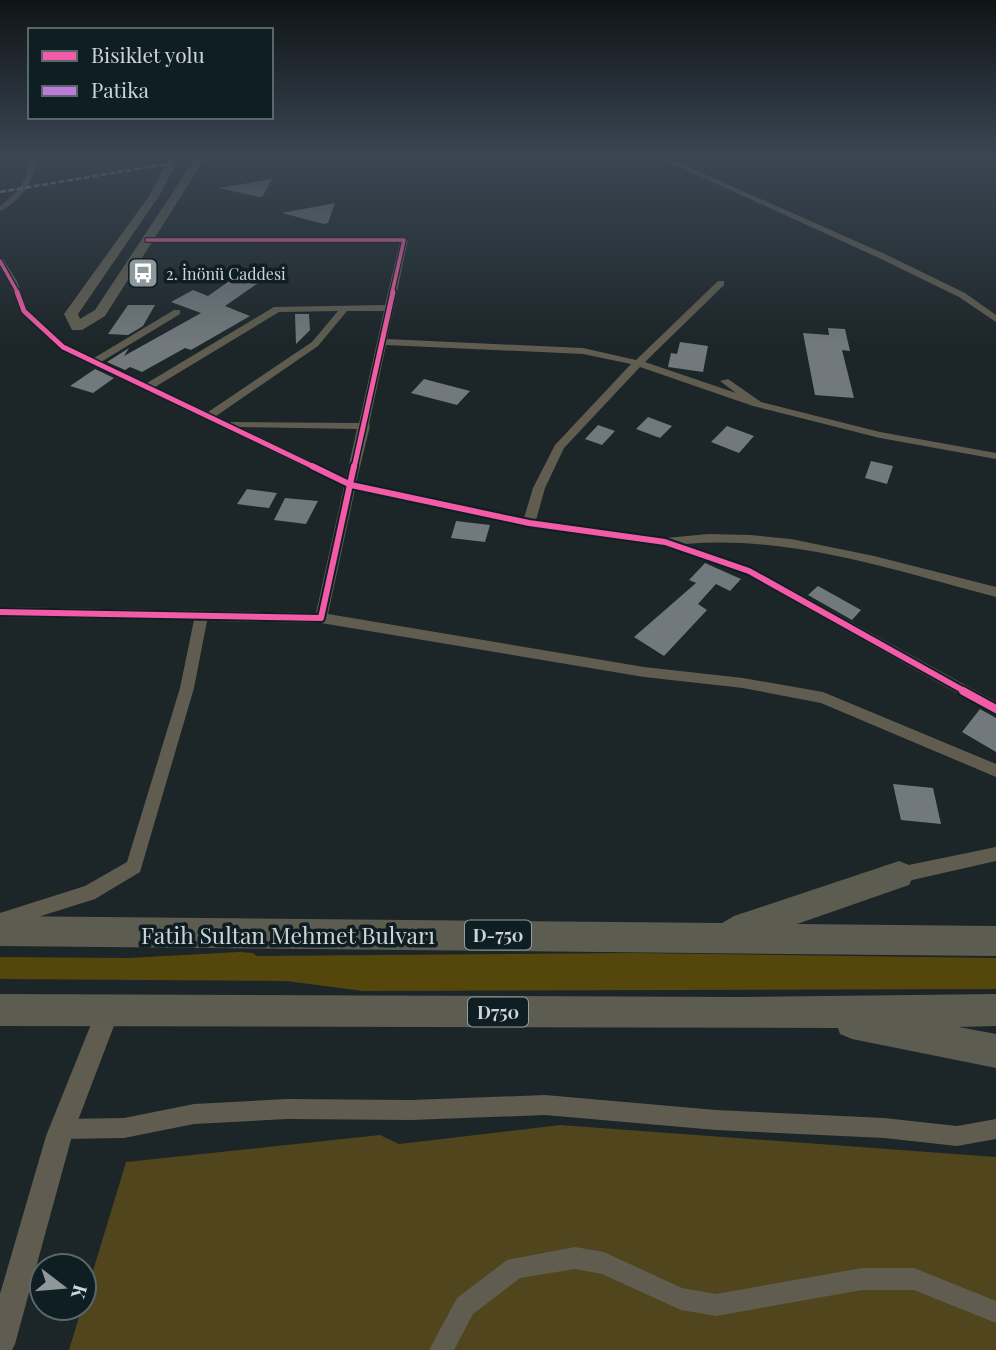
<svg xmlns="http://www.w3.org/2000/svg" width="996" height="1350" font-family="'Playfair Display',serif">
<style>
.green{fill:#50451c}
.forest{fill:#55470c}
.building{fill:#71797c}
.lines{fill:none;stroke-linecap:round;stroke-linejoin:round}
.minor{fill:#605d50;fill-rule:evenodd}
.tertiary{fill:#605d50;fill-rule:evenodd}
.secondary{fill:#615f52;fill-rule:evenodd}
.trunk{fill:#5d5c51;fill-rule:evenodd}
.quiet{stroke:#bd7bd9;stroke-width:2.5;stroke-dasharray:6 2.5;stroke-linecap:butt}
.cycleway-far3-casing{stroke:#0f1e22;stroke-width:6}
.cycleway-far2-casing{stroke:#0f1e22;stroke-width:8}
.cycleway-far1-casing{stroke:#0f1e22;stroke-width:10}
.cycleway-casing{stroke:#0f1e22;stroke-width:12}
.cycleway-far3{stroke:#f35aa7;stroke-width:3.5}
.cycleway-far2{stroke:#f35aa7;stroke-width:5}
.cycleway-far1{stroke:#f35aa7;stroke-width:6}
.cycleway{stroke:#f35aa7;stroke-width:8}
.labels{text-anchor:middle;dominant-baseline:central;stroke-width:7;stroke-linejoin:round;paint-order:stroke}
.far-poi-label{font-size:16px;fill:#cbd4d7;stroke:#0f1e22;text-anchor:start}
.shield{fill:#0f1e22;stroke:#939da1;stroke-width:2}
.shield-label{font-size:18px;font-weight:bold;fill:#cbd4d7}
.near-street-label{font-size:23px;fill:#cbd4d7;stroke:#0f1e22}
</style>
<rect width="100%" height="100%" fill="#1c2528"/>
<path class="green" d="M560,1125L996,1157V1350H69L126,1162L380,1135L399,1144Z"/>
<path class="forest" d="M239,952L253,953L257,956L633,953L996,958V989L363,991L287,981L0,979V957L128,958Z"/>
<path class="building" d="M272,179L263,196L259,197L219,188Z
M335,203L328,223L324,224L282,213Z
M235,277L258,283L225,306L250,316L191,350L185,348L142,372L130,367L125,370L107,362L129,348L124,356L201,313L171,302L193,290L208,296Z
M128,305H155L143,326L128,335L108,334Z
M295,314H309L310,330L296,344Z
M828,328L845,329L850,351L842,350L854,398L815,395L803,333L829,335Z
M680,342L708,346L703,372L668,367L671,353L677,354Z
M95,369L114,378L93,393L70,386Z
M424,379L470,391L457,405L411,393Z
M648,417L672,426L660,438L636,429Z
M598,425L615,431L602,445L585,439Z
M727,426L754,436L739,453L711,442Z
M871,461L893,466L887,484L865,478Z
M247,489L277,493L269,508L237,504Z
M285,498L318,501L306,524L274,520Z
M456,521L490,525L485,542L451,538Z
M705,563L741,579L730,591L716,584L698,604L707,610L664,656L634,637L696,583L689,580Z
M818,586L861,610L852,620L808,595Z
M980,709L996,718V752L962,732Z
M893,784L933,788L941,824L901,820Z"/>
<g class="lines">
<path class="minor" d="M29,157H35C36,181 21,201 0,211V206C18,193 29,180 29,157Z
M658,157H666L885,254L965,293L996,315V322L959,297L879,258Z
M144,238H404L408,240L387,339L583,348L636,360L718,281H724V285L645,362L736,393L720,381L728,379L761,402L880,432L996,453V459L880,438L753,406L640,367L564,448L545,488L536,520L666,538L708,534L750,535L791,539L874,556L996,587V597C894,570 791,535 685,544L753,568L996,702V715L745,574L663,546L529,527L355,489L328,614L644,667L743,678L823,692L996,764V777L821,703L743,688L644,677L321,623L207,621L194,688L140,872L95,899L0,929V913L85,886L127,862L180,688L194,620L0,617V607L316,613L344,486L60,349L20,311L9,281L0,267V259H3L17,281L28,310L66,345L94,358L174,310H180V314L101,362L147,383L274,307L385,305L400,242H144ZM338,311L312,342L208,412L155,387L279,312ZM347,311H384L359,423L227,422L216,416L318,346ZM386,345L583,354L631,364L555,445L533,488L524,518L356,483L370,426L369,424ZM239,427L357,429L346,478Z
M996,847V861L899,883L893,880L891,875L893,870L899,867Z
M545,1095L716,1110L884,1118L957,1126L996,1119V1139L957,1146L884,1138L716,1130L545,1115L411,1120L287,1119L194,1124L124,1138L61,1139L54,1136L51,1129L54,1122L61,1119L124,1118L194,1104L287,1099L411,1100Z
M575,1247L604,1252L682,1288L716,1294L862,1268H914L996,1301V1323L914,1290H862L716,1316L681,1310L602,1274L575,1269L520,1278L473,1314L454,1350H429L457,1298L507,1260Z"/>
<path class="tertiary" d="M108,998L116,1002L120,1010L72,1136L15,1344L12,1350H0V1294L46,1136L100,1002Z"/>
<path class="secondary" d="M170,157H180L159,196L78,314L80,319L95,310L196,157H206L105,316L82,330H72L64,314L149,196Z"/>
<path class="trunk" d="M899,861L909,865L914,875L909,885L797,924L996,926V956L0,946V916L722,923L734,916Z
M0,994L738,997L996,994V1026L959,1027L996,1034V1068L852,1039L840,1034L838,1028L0,1026Z"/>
<path class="quiet" d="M0,192L172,163"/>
<g class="cycleway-far3-casing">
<path id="cycleway-far3" d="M147,240H404L392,293
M0,261L18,293"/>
</g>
<g class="cycleway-far2-casing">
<path id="cycleway-far2" d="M17,292L24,311L63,347L316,468
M354,468L393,292"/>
</g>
<g class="cycleway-far1-casing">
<path id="cycleway-far1" d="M312,466L351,485L529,523L665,542L749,571L966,692
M0,612L321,618L354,466"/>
</g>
<g class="cycleway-casing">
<path id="cycleway" d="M963,691L996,709"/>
</g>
<use href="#cycleway-far3" class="cycleway-far3"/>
<use href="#cycleway-far2" class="cycleway-far2"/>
<use href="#cycleway-far1" class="cycleway-far1"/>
<use href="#cycleway" class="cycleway"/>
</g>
<linearGradient id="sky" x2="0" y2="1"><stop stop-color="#0f1416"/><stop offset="0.45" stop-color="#3a4653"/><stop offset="1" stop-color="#3a4653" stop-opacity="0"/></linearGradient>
<rect width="996" height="346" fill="url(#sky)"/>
<defs>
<g id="bus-square" transform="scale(1.575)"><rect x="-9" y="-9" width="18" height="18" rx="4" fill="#8e979a" stroke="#0f1e22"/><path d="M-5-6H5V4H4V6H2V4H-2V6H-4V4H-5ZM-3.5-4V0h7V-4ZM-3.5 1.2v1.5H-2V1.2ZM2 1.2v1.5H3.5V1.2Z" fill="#fff"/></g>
</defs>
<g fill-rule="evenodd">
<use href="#bus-square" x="143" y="273"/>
</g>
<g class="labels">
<g class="far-poi-label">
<text x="166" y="273">2. İnönü Caddesi</text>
</g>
<g class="shield">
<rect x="465" y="920.5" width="66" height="29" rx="5"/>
<rect x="468" y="997.5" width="60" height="29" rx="5"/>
</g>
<g class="shield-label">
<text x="498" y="935">D-750</text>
<text x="498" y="1012">D750</text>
</g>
<g class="near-street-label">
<text x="288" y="934">Fatih Sultan Mehmet Bulvarı</text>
</g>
</g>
<rect x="28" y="28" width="245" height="91" fill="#0f1e22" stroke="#5a676a" stroke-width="2"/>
<rect x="42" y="51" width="35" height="10" fill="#f35aa7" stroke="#5a676a" stroke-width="2"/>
<text x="91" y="63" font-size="21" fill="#cbd4d7">Bisiklet yolu</text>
<rect x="42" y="86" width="35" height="10" fill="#bd7bd9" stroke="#5a676a" stroke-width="2"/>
<text x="91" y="98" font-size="21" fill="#cbd4d7">Patika</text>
<g transform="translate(63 1287) rotate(106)"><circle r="33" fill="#0f1e22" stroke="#5a676a" stroke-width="2"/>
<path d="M0-5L12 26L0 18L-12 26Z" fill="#8e979a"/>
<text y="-10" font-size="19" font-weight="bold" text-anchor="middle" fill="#cbd4d7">K</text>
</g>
</svg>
